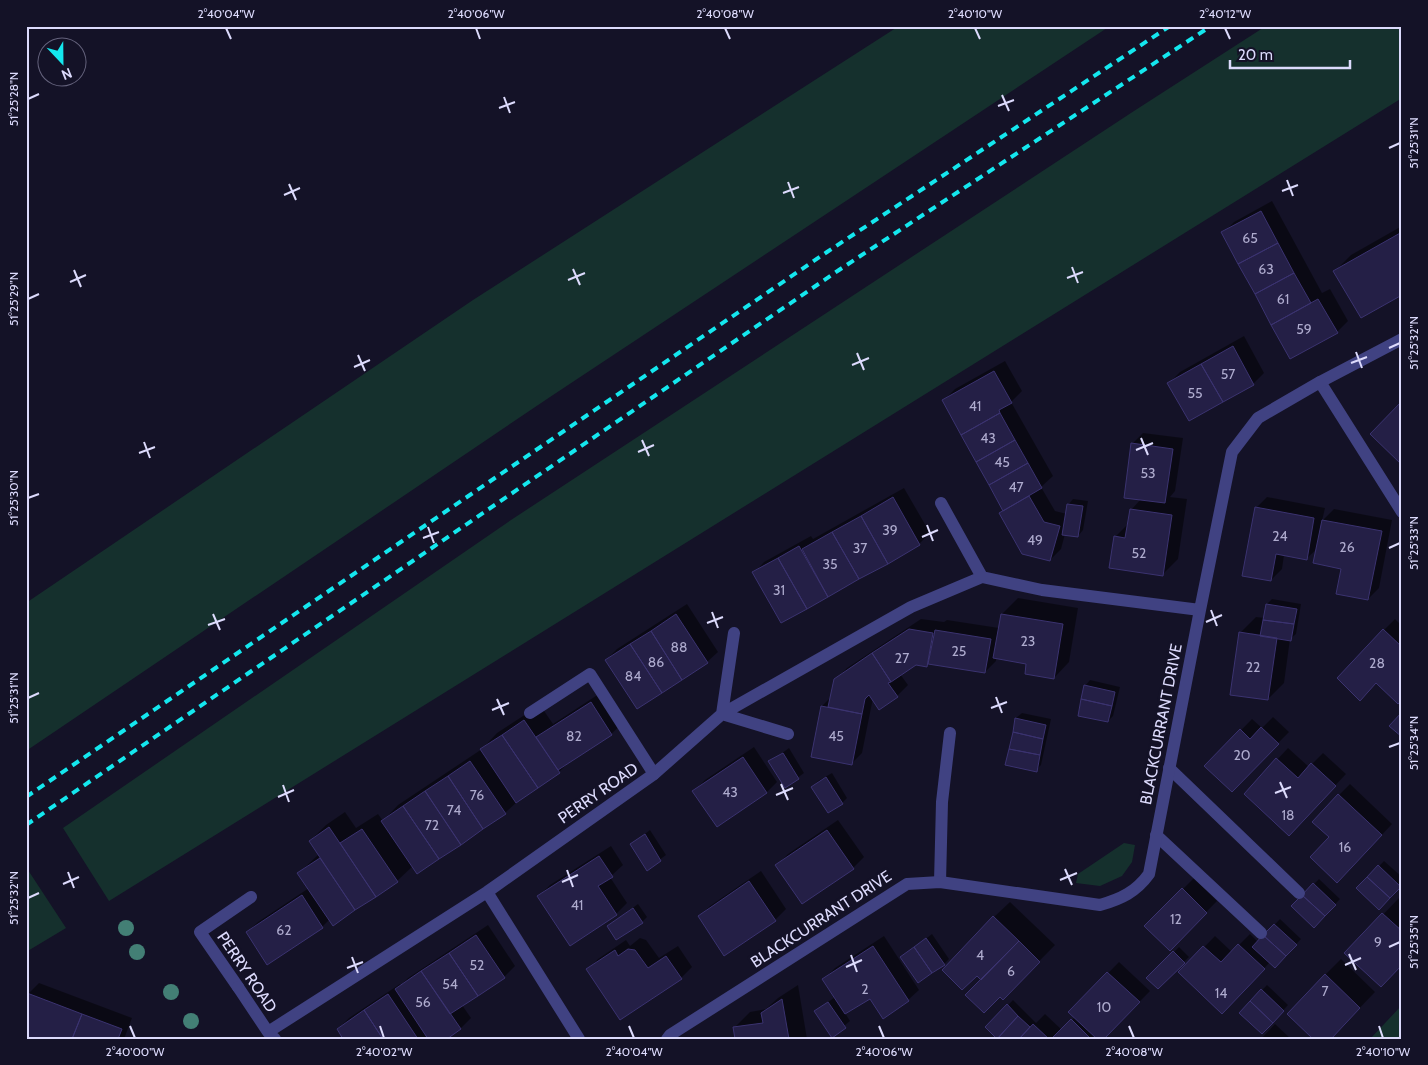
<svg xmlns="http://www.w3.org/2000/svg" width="1428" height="1065" font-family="Cabin,sans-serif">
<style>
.green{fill:#15302d}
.shadow{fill:#0007;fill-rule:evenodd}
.building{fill:#241f46;stroke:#3b3370}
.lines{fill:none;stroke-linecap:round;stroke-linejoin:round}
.lane{stroke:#404282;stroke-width:12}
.street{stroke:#404282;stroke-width:12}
.rail{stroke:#14e7ee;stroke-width:4;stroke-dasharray:8 6;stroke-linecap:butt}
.tree{fill:#437f75}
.ticks{fill:none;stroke:#dcdafc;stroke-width:2}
.labels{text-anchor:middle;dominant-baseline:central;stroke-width:5;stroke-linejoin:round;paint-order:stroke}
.number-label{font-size:14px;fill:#aeabce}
.street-label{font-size:16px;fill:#dcdafc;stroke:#141227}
.neatline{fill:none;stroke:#dcdafc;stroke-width:2}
.ticks-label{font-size:12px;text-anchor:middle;fill:#dcdafc}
</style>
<rect width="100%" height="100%" fill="#141227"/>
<path class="green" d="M899,26H1110L550,397L26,751V603L473,300Z
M1266,26H1402V98L109,901L63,828L511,520L1134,111Z
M1124,843L1135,845L1132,862L1122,876L1100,886L1076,883L1078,874Z
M26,867L66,928L26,952Z
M1402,1005V1039H1370Z"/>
<path class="shadow" d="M1272,201L1322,293L1330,289L1348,321L1337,332L1223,233L1234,222Z
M1402,226V294L1335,271L1351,255Z
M1244,336L1264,373L1253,384L1189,419L1169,383L1180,372Z
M1005,361L1022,391L1011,402L1053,476L1041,487L1055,511L1067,514L1068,505L1073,499L1088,501L1083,530L1078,536L1065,534L1061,549L1050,560L1000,513L1004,510L944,400L955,389Z
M1143,433L1183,438L1175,491L1170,497L1187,499L1178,559L1162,575L1115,537L1129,523L1131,510L1141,499L1132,444Z
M904,488L930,533L919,544L781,622L754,573L764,562L811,536L813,539Z
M1267,497L1325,508L1322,521L1334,509L1392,520L1379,588L1368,599L1342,568L1318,548L1306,559L1284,555L1282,569L1271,580L1256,508Z
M1018,598L1078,608L1069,662L1054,678L1028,663L996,657V661L985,672L930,663L927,666L915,664L900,674L908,685L897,696L873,698L862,753L851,764L822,706L832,696L836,679L847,668L921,619L944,622L947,620L999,628L1002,614Z
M1272,599L1301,604L1296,634L1290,639L1284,683L1268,699L1240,633L1256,617L1265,618L1267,604ZM1251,633L1267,636H1251Z
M687,604L718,652L707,662L606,660L617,649Z
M1395,619L1402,626V699L1377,681L1384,630Z
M1090,680L1120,687L1113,716L1108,721L1085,686Z
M602,692L622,724L611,734L570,761L559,772L519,800L505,813L413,866L397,881L333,924L330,919L322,927L267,963L247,932L258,922L309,888L299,873L319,854L310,841L326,825L345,812L356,828L378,814L383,821L398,805L482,749L497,733L540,705L553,724Z
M1022,713L1051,719L1041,765L1036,770L1016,718Z
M1273,717L1289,732L1232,790L1206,766L1252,719L1262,728Z
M754,747L777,782L766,793L694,791L705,780Z
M789,748L804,773L785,787L770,762Z
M1288,748L1309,767L1323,753L1346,774L1300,823L1245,794Z
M832,773L847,798L842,803L813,787L818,781Z
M1350,784L1392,824L1348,871L1330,837L1339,795Z
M838,820L864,857L853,868L777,865L788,854Z
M650,830L666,855L647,869L632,844Z
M611,846L623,865L610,877L627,903L616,914L539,896L550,885Z
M1384,861L1402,877V885L1379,908L1358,888Z
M761,871L786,909L775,920L725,954L699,917L710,906Z
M1194,878L1217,901L1170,949L1146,926Z
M1319,879L1340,899L1314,926L1293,906Z
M1399,898L1402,901V964L1346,953Z
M1010,902L1055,945L1003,998L977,974L994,917Z
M638,904L647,917L642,922L608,926Z
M1280,919L1301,939L1275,966L1270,962L1233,1001L1180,972L1215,936L1232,952L1250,934L1258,942Z
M488,925L515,966L504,977L462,1005L471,1018L460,1029L445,1039H345L338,1029L349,1018L400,984L401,985L408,978Z
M932,934L949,959L944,964L902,957Z
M884,936L919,990L908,1000L870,997L845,1013L850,1021L832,1036L816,1011L835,997L824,979L835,968Z
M640,938L646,940L659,958L678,946L692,967L681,978L588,970L598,959L626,940L630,946Z
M1179,947L1189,957L1158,987L1148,978Z
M1341,959L1375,992L1330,1039L1325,975Z
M1119,962L1150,991L1103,1039H999L987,1027L1013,1000L1036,1023L1045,1014L1062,1030L1075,1017L1070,1012Z
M39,983L132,1018L124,1039H26V1000L28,994Z
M798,985L807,1039H736L734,1028L750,1012L766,1009L778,998Z
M1267,985L1288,1005L1262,1033L1240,1013Z
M1275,1024L1291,1039H1261Z"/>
<path class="building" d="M1261,211L1278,243L1238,264L1221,232Z
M1402,232V295L1361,318L1333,271Z
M1278,243L1294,273L1255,294L1238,264Z
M1294,273L1311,303L1271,325L1255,294Z
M1318,299L1338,333L1290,359L1271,325Z
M1233,346L1254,385L1223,402L1201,364Z
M1201,364L1223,402L1189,421L1167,383Z
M994,371L1012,403L999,410L1000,413L961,435L942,400Z
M1402,401V465L1370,434Z
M1000,413L1015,440L976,462L961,435Z
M1015,440L1028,463L989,485L976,462Z
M1131,443L1173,449L1165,503L1124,498Z
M1028,463L1042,488L1003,511L989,485Z
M1029,496L1044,522L1060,526L1050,561L1022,554L999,513Z
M893,497L920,545L888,564L861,516Z
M1067,504L1083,506L1078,537L1062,535Z
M1255,507L1314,518L1307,560L1276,554L1271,581L1242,576Z
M1130,509L1172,515L1163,576L1109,568L1114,536L1125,538Z
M861,516L888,564L859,579L832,532Z
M1322,520L1382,531L1368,600L1336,594L1341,569L1313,563Z
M832,532L859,579L828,597L802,549Z
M799,546L828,597L807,609L778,558Z
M778,558L807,609L781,623L752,572Z
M1266,604L1297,609L1294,624L1263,620Z
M676,614L708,663L682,680L651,631Z
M1001,614L1063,624L1054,679L1025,674L1026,664L993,658Z
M1263,620L1294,624L1291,641L1260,636Z
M909,629L933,633L927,667L916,665L891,682L872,653Z
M1383,629L1402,647V700L1398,704L1376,683L1360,701L1337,678Z
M935,630L991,639L985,673L928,664Z
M651,631L682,680L662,693L630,644Z
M1239,632L1277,638L1268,700L1230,695Z
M630,644L662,693L637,709L605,660Z
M872,653L891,682L888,683L898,697L879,710L869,695L865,699L862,714L828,707L834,679Z
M1084,685L1115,692L1112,706L1081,699Z
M1081,699L1112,706L1108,722L1078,716Z
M591,702L612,735L558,770L536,737Z
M821,706L862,714L852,765L811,757Z
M1402,712V737L1389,726Z
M1015,718L1046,725L1043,739L1013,732Z
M524,720L560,773L538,788L502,735Z
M1261,727L1279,744L1232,792L1204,766L1240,729L1250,739Z
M1013,732L1043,739L1040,755L1009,749Z
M502,735L538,788L516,803L480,749Z
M1009,749L1040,755L1037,772L1005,765Z
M783,753L799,779L785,788L768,761Z
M743,757L767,793L717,827L692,791Z
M1276,758L1298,778L1311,763L1336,786L1289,836L1244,794Z
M470,761L506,814L483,829L448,776Z
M448,776L483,829L461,845L425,791Z
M826,777L843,804L828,813L811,787Z
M425,791L461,845L439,859L403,806Z
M1338,794L1382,835L1337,883L1310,857L1329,837L1312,822Z
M403,806L439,859L417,874L381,821Z
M329,827L376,897L355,910L309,841Z
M362,829L398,882L376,897L340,843Z
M827,830L854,869L802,904L775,865Z
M645,834L661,861L647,871L630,844Z
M599,856L613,877L598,886L617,915L570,946L537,896Z
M320,858L355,910L333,926L297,873Z
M1378,865L1401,887L1390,898L1367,877Z
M1367,877L1390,898L1379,910L1356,888Z
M749,881L776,921L724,956L698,916Z
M1313,883L1336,905L1325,916L1302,895Z
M1182,888L1207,913L1170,951L1144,926Z
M302,895L323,928L267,965L246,932Z
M1302,895L1325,916L1314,928L1291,906Z
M633,908L643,923L616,940L607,926Z
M1382,913L1402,931V965L1381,987L1344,953Z
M993,916L1019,941L981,980L977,976L962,990L942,970Z
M1274,924L1297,945L1286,956L1263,935Z
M476,935L505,978L478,996L449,953Z
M1263,935L1286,956L1275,968L1252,947Z
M926,938L945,965L932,973L914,947Z
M1019,941L1040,962L1003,1000L1000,997L984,1013L965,995Z
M1238,944L1265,969L1222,1014L1178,972L1203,946L1221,962Z
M873,946L909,1001L883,1019L870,999L845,1014L822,979Z
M914,947L932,973L918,983L900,957Z
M628,949L635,950L648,968L666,956L682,979L620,1020L586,969L615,950L618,956Z
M1173,951L1185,963L1158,989L1146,978Z
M449,953L478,996L450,1014L421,971Z
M421,971L461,1029L447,1039H428L395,989Z
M1107,972L1140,1002L1104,1039H1097L1068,1012Z
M1325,974L1360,1008L1331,1039H1313L1287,1014Z
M1261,989L1284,1011L1273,1023L1250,1001Z
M27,993L82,1014L72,1039H26Z
M388,994L418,1039H383L364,1010Z
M782,999L789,1039H735L733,1027L763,1023L761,1013Z
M1250,1001L1273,1023L1262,1034L1239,1013Z
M828,1002L846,1028L832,1038L814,1011Z
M1007,1004L1018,1016L997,1039L985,1027Z
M364,1010L383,1039H343L337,1029Z
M82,1014L122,1029L118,1039H72Z
M1018,1016L1030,1027L1019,1039H997Z
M1071,1019L1091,1039H1051Z
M1033,1024L1049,1039H1019Z"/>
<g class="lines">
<path class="lane" d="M1320,382L1402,512
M530,713L590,674L654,774
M1169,768L1299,893
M1156,835L1261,933
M940,882L942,802L950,733
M238,987L200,932L251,897"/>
<path class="street" d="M941,503L982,577
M734,633L722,714L788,734
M487,892L579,1039
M238,987L268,1032L275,1039
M268,1032L487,892L654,774L722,714L911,607L982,577L1042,590L1200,610
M667,1039L670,1035L907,884L940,882L1100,905C1121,899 1136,892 1149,874L1200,610L1232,452L1258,418L1320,382L1402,339"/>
<path class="rail" d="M26,797L827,252L1170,26
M26,825L839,270L1211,26"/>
</g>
<g class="tree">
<circle cx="126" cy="928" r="8"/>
<circle cx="137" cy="952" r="8"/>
<circle cx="171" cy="992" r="8"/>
<circle cx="191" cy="1021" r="8"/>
</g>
<path class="ticks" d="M226,28L231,39M476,28L480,39M725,28L730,39M975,28L980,39M1225,28L1230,39M1002,95L1009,111M504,97L510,113M28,99L39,94M998,106L1014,100M499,108L515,102M1389,148L1400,143M1287,180L1293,196M788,182L794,198M289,184L296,200M1282,191L1298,185M783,193L799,187M284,195L300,188M1072,267L1078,283M573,269L580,285M74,270L81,287M1067,278L1083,272M568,280L585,273M70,282L86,275M28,299L39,294M1389,348L1400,343M1356,352L1362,368M857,353L864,370M358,355L365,371M1351,363L1367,357M852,365L869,358M354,367L370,360M1141,438L1148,455M642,440L649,456M144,442L150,458M1136,450L1153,443M638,452L654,445M139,453L155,447M28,498L39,494M927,525L933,541M428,527L434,543M922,537L938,530M423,538L439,532M1389,548L1400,543M1211,610L1217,626M712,612L718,628M213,614L220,630M1206,622L1222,615M707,623L723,617M208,625L225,619M996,697L1002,713M28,698L39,693M497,699L504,715M991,708L1007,702M492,710L509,703M1389,747L1400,743M1280,782L1287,798M781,784L788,800M283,785L289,802M1275,793L1291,787M776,795L793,788M278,797L294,790M1065,869L1072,885M567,870L573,887M68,872L74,888M1060,880L1077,873M562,882L578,875M63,884L79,877M28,898L39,893M1389,947L1400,942M1349,954L1356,970M851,955L857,972M352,957L358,973M1345,965L1361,958M846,967L862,960M347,968L363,962M130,1026L135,1038M380,1026L384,1038M629,1026L634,1038M879,1026L884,1038M1129,1026L1134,1038M1379,1026L1383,1038"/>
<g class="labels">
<g class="number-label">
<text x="1250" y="238">65</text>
<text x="1266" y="269">63</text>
<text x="1283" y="299">61</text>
<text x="1304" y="329">59</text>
<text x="1228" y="374">57</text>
<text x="1195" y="393">55</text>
<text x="975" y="406">41</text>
<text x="988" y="438">43</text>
<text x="1002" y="462">45</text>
<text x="1148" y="473">53</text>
<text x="1016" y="487">47</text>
<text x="890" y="530">39</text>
<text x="1280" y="536">24</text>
<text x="1035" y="540">49</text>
<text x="1347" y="547">26</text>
<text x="860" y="548">37</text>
<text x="1139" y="553">52</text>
<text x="830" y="564">35</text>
<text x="779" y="590">31</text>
<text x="1028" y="641">23</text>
<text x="679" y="647">88</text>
<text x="959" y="651">25</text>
<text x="902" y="658">27</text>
<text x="656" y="662">86</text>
<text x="1377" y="663">28</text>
<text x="1253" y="667">22</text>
<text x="633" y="676">84</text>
<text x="574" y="736">82</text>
<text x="836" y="736">45</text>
<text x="1242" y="755">20</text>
<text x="730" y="792">43</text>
<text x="477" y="795">76</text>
<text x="454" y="810">74</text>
<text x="1288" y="815">18</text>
<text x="432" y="825">72</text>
<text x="1345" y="847">16</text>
<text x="577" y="905">41</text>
<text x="1176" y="919">12</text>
<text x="284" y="930">62</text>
<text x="1378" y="942">9</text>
<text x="980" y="955">4</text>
<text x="477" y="965">52</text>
<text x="1011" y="971">6</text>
<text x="450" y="984">54</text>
<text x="865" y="989">2</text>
<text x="1325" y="991">7</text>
<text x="1221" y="993">14</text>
<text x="423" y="1002">56</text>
<text x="1104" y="1007">10</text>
</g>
<g class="street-label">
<text transform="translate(1161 724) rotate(-79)">BLACKCURRANT DRIVE</text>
<text transform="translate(598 793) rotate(-35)">PERRY ROAD</text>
<text transform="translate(821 919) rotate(-33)">BLACKCURRANT DRIVE</text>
<text transform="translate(247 972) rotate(56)">PERRY ROAD</text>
</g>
</g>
<rect width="1428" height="1065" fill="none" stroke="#141227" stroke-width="55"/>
<g transform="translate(62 62) rotate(158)"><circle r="24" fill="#141227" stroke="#64627c"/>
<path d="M0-4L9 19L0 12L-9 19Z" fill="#14e7ee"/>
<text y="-8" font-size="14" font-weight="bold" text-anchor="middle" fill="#dcdafc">N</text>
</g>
<path d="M1230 60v8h120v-8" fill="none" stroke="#dcdafc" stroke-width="2.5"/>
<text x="1238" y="60" font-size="15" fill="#dcdafc" stroke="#141227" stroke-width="4" paint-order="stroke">20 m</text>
<rect x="28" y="28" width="1372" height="1010" class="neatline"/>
<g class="ticks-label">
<text x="226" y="18">2°40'04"W</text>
<text x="476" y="18">2°40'06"W</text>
<text x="725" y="18">2°40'08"W</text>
<text x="975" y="18">2°40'10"W</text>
<text x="1225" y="18">2°40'12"W</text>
<text transform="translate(14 99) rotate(-90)" y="4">51°25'28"N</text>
<text transform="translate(1414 143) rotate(-90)" y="4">51°25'31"N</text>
<text transform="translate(14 299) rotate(-90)" y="4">51°25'29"N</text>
<text transform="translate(1414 343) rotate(-90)" y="4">51°25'32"N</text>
<text transform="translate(14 498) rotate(-90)" y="4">51°25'30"N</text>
<text transform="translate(1414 543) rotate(-90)" y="4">51°25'33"N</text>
<text transform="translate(14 698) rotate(-90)" y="4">51°25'31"N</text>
<text transform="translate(1414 743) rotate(-90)" y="4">51°25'34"N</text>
<text transform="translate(14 898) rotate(-90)" y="4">51°25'32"N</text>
<text transform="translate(1414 942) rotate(-90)" y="4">51°25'35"N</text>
<text x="135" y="1056">2°40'00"W</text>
<text x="384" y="1056">2°40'02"W</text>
<text x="634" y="1056">2°40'04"W</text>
<text x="884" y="1056">2°40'06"W</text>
<text x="1134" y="1056">2°40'08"W</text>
<text x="1383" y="1056">2°40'10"W</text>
</g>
</svg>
